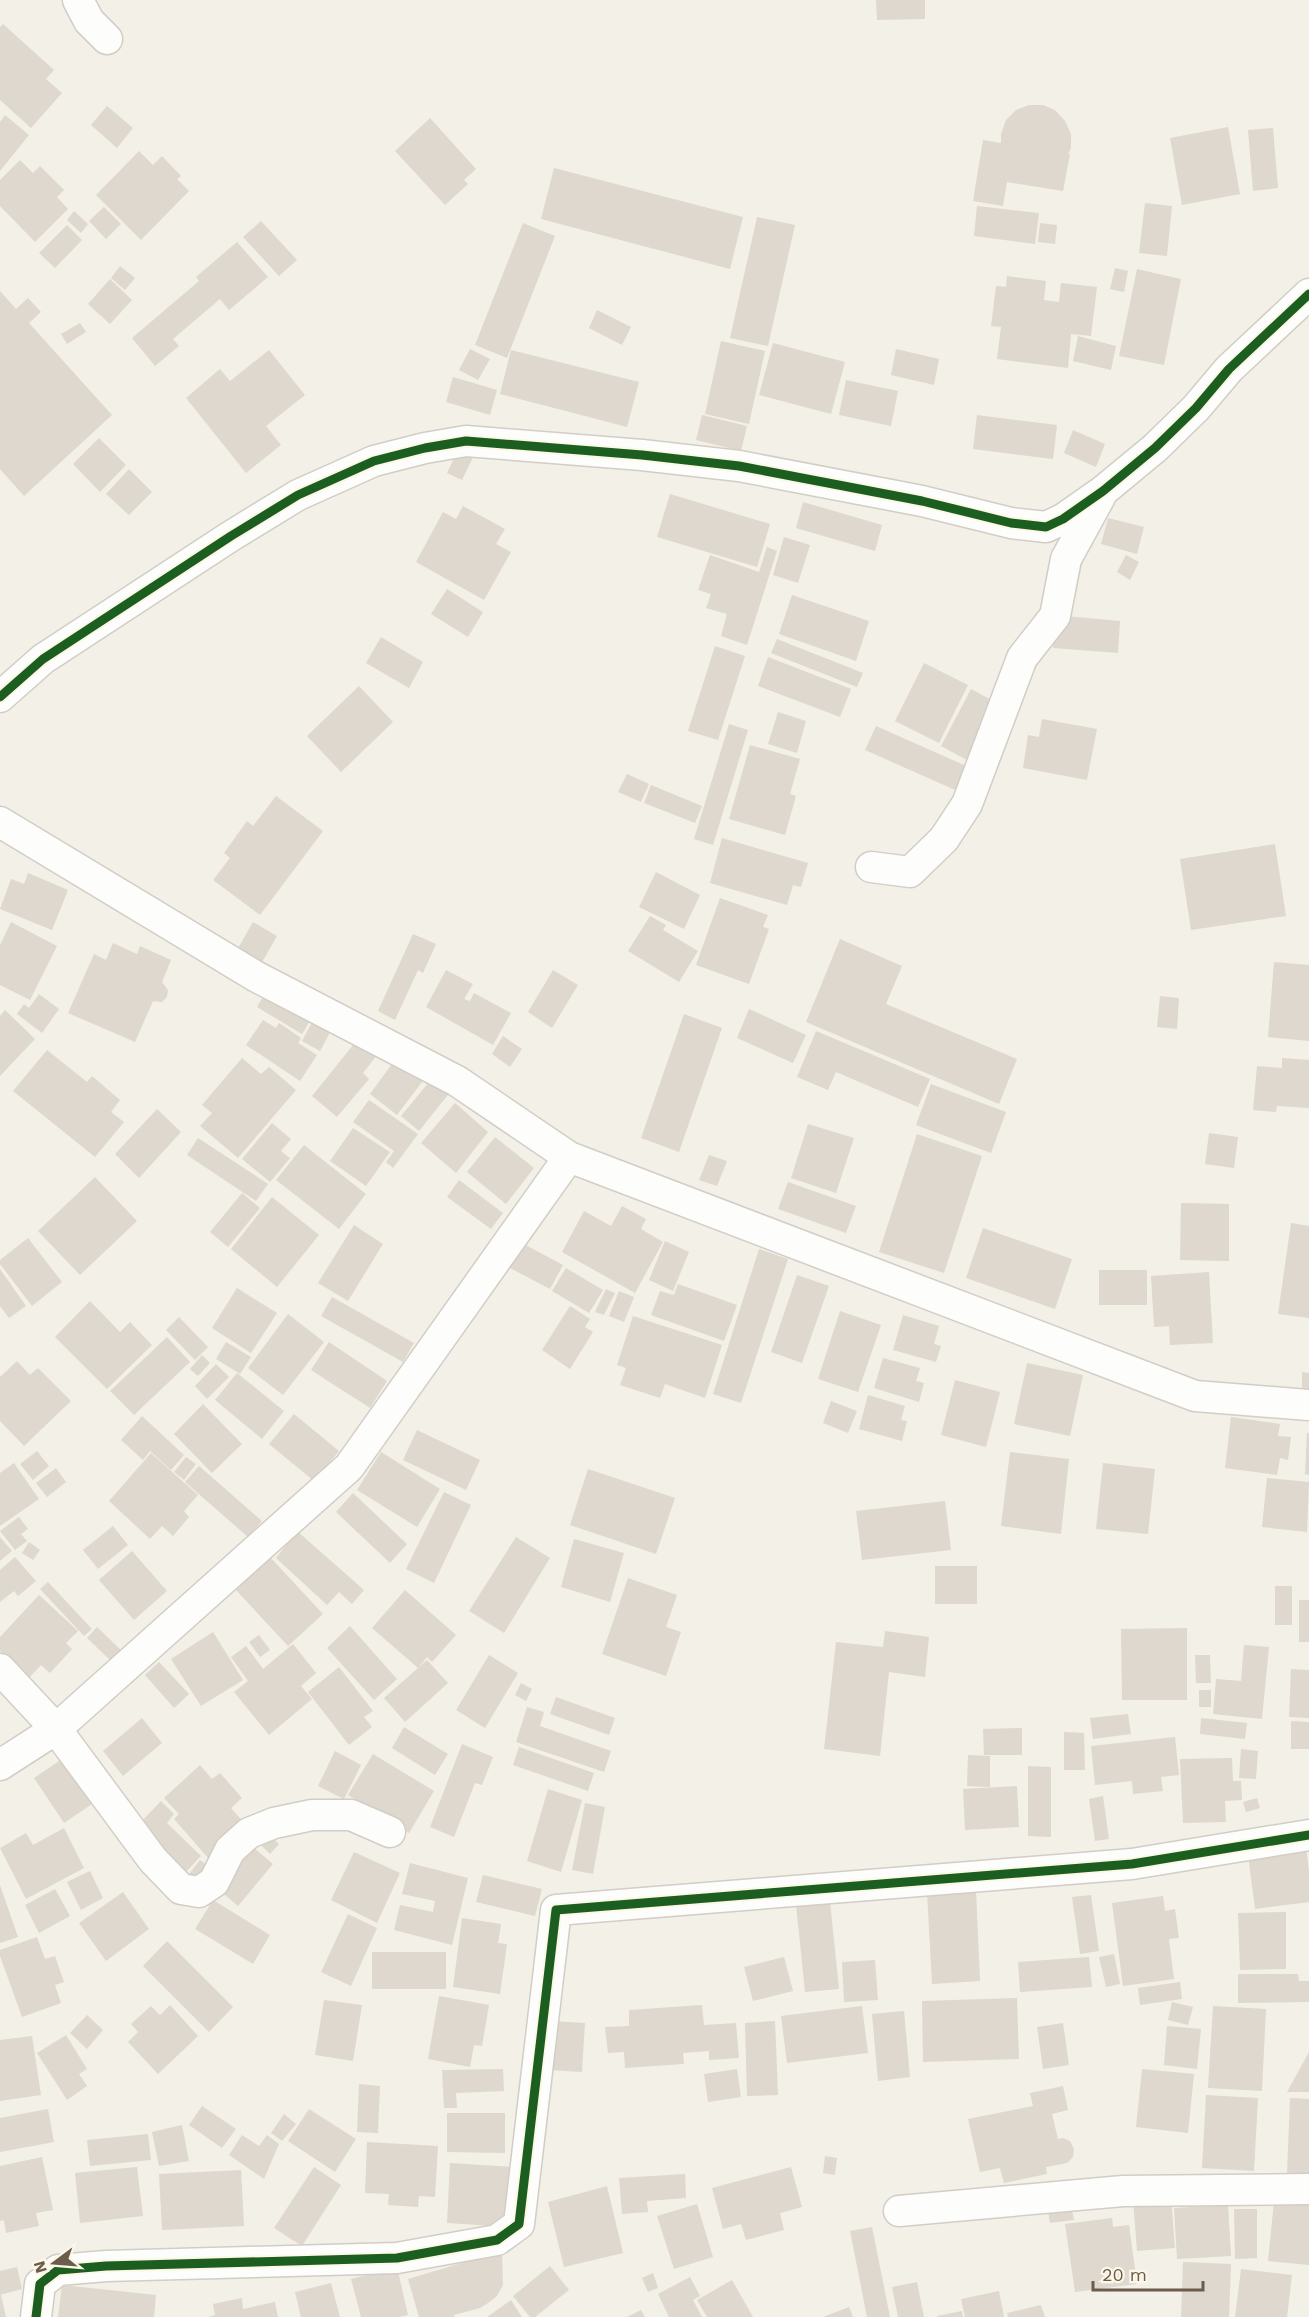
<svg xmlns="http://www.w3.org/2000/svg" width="1309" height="2317" font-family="'Work Sans',sans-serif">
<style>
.building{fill:#ded8ce}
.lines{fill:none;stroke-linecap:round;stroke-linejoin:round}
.street-casing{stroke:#d2cdc6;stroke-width:33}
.street{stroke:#fdfdfb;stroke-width:30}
.cycleway-casing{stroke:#fcf7e7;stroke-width:13}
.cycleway{stroke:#1b5e20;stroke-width:9}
</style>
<rect width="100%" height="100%" fill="#f3f0e7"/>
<path class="building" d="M876,0H925V19L877,20Z
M3,24L54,70L46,79L62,93L31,128L0,100V27Z
M1029,105H1043L1055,110L1065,121L1071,134V148L1068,154H1070L1063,191L1007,182L1003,206L973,201L983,140L1001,143V134L1006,120L1016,110Z
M107,106L133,128L117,148L91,125Z
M5,115L29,135L0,171V122Z
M430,118L476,169L464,180L468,184L445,205L395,151Z
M1228,127L1240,194L1182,205L1170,138Z
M1273,128L1278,188L1253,191L1248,130Z
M139,151L153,165L162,156L181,176L177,179L189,191L141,240L96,195Z
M20,160L33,173L40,166L64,190L57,197L68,209L35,242L0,206V180Z
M554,168L743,217L730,269L541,219Z
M1145,203L1172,206L1167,256L1139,253Z
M977,206L1039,213L1035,244L974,236Z
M104,207L121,224L106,239L89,221Z
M74,211L88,224L81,233L67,220Z
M757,217L795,225L768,346L730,338Z
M261,221L297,260L279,276L243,237Z
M523,223L555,236L507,358L475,345Z
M1040,223L1057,225L1055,244L1038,242Z
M67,225L82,240L55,268L39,253Z
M237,242L268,277L229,310L220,299L173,339L179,346L155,366L132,338L199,281L196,277Z
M120,266L135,278L125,290L111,278Z
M1115,268L1128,271L1124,292L1110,289Z
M1137,269L1181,279L1164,365L1119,356Z
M1007,276L1046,281L1044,300L1059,302L1061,283L1097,287L1091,336L1071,334L1068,368L997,359L1001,327L991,326L996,286L1006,287Z
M110,279L132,300L110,324L88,304Z
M0,291L16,309L28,298L41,312L29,323L112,415L24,496L0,469Z
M597,310L631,327L622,345L589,328Z
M80,323L86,332L67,344L61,334Z
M1078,336L1116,346L1111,370L1073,361Z
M721,341L765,351L749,424L705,414Z
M773,343L845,362L831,414L759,395Z
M470,349L490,359L478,380L459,370Z
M896,349L939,359L934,385L891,375Z
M269,350L305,395L266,426L281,445L246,473L186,398L220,369L230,381Z
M511,350L639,382L627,427L500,394Z
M453,377L497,390L490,415L446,402Z
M846,380L898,391L891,426L839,415Z
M702,415L747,426L741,451L696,440Z
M977,415L1057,425L1053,459L973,449Z
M1073,430L1105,444L1096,467L1064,453Z
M99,438L126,465L100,492L73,464Z
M460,446L475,453L462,480L447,473Z
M129,469L152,492L129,515L106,494Z
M670,494L770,524L757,567L657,537Z
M803,502L882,525L875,551L796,528Z
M463,506L505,529L496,544L511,552L484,600L416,562L443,512L456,519Z
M1108,518L1144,527L1137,554L1101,544Z
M784,537L810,545L798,583L773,575Z
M767,547L777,551L747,645L721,636L727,614L706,608L711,594L698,590L710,555L759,572Z
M1126,555L1139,562L1130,580L1117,572Z
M447,589L483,612L468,637L431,614Z
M792,595L869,621L856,661L779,634Z
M1055,615L1120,621L1118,653L1053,648Z
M381,637L423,662L409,688L366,663Z
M777,639L863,673L857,687L771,653Z
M715,646L745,656L718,740L688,731Z
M768,657L851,689L840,717L758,686Z
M924,663L968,685L939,743L895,721Z
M359,686L393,722L341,772L307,736Z
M971,689L997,703L967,760L941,746Z
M778,712L806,721L797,753L768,744Z
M1042,719L1097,729L1087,780L1023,768L1028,735L1039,737Z
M729,724L748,730L713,845L694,839Z
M876,726L973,769L962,793L865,750Z
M750,745L800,759L790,794L796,796L785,835L729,819Z
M627,774L649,784L641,802L618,792Z
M651,785L702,806L695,823L644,803Z
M276,796L323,831L260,915L213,880L230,858L224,853L247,821L253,826Z
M722,838L808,863L801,887L793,885L787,905L710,883Z
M1275,844L1286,916L1191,930L1180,859Z
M656,872L700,895L684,929L639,907Z
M28,873L68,890L52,930L0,909L11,879L24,884Z
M720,898L768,915L763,927L769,929L749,984L696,965Z
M650,916L666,925L663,930L698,951L679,982L628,951Z
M11,922L57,946L30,1000L0,985V945Z
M253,922L277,936L261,964L237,950Z
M413,934L436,944L423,973L418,970L395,1020L378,1011Z
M840,939L902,966L886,1004L1017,1059L999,1104L806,1022Z
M113,943L137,954L140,946L171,960L162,982L168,990L167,997L162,1002L153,1001L135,1042L68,1013L94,954L106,960Z
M1274,962L1309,965V1041L1268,1037Z
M446,970L473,984L464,999L470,1001L474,993L511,1013L493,1045L426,1007Z
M553,970L578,985L552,1028L528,1012Z
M269,986L315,1013L302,1034L257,1007Z
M39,994L59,1009L42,1033L17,1014L24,1004L29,1008Z
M1160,996L1179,998L1177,1029L1157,1027Z
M749,1009L806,1035L793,1063L737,1038Z
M5,1010L35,1039L0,1076V1016Z
M684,1014L722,1028L679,1152L641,1138Z
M315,1017L333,1027L320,1051L302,1041Z
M263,1020L276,1028L279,1023L301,1038L298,1043L317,1055L300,1081L246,1045Z
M816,1031L930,1079L918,1107L836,1072L828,1090L797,1077Z
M503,1036L522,1049L510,1067L492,1054Z
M358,1039L377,1055L363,1073L369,1079L337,1117L312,1096Z
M47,1050L87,1082L92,1076L120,1100L111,1112L124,1122L95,1157L13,1091Z
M397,1057L425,1078L397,1115L370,1094Z
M242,1058L261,1074L269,1067L296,1090L238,1158L200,1126L212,1113L202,1105Z
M1282,1058L1309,1060V1108L1277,1106L1276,1112L1253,1110L1257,1066L1282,1068Z
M434,1076L451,1091L419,1131L401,1116Z
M931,1084L1006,1112L991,1153L916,1125Z
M369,1100L418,1134L393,1168L386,1162L394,1151L353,1122Z
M455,1103L488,1132L456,1173L421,1143Z
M157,1109L181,1132L139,1178L115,1154Z
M272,1123L291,1139L281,1151L290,1158L270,1182L242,1159Z
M808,1124L854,1138L836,1193L791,1178Z
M353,1128L390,1152L366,1186L330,1161Z
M1209,1133L1238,1137L1234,1168L1205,1164Z
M917,1134L982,1156L944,1273L879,1252Z
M495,1137L534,1168L506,1204L467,1172Z
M198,1138L268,1184L256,1201L187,1155Z
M304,1145L366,1194L339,1229L276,1180Z
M709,1155L727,1161L717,1186L699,1180Z
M95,1177L137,1221L80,1275L38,1231Z
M459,1180L503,1213L491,1229L447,1197Z
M788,1182L856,1206L846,1233L778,1209Z
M242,1193L260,1208L228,1247L210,1232Z
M272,1197L319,1235L277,1287L231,1249Z
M1181,1203L1229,1204V1261L1180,1260Z
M622,1206L646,1219L641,1229L663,1242L635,1293L562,1252L584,1211L611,1226Z
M1291,1223L1309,1226V1318L1278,1314Z
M354,1225L383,1244L348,1301L318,1283Z
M983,1228L1072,1259L1055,1309L966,1278Z
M28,1238L62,1282L32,1306L0,1264V1260Z
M665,1241L689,1252L673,1291L649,1280Z
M520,1242L563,1265L550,1289L508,1267Z
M759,1249L788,1259L741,1403L713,1394Z
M566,1268L603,1290L589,1313L552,1291Z
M0,1269L26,1306L9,1318L0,1306Z
M1099,1270H1147V1305H1099Z
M1209,1272L1213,1343L1170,1345L1169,1326L1154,1327L1151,1276Z
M797,1275L829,1286L802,1363L771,1352Z
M678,1284L737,1305L724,1341L651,1315L660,1291L674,1295Z
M237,1288L277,1313L251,1353L212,1328Z
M606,1289L615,1293L604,1315L595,1312Z
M619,1291L634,1297L624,1322L609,1316Z
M332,1297L414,1343L403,1362L321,1316Z
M90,1301L120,1332L130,1322L152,1345L107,1389L55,1337Z
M570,1306L590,1319L585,1327L593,1332L570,1369L542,1350Z
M840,1311L881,1325L858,1392L818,1379Z
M288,1314L324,1342L283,1395L248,1368Z
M903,1315L939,1326L934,1344L941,1346L936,1362L893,1350Z
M633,1316L722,1345L705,1398L665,1384L660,1398L620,1385L626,1368L617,1365Z
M179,1317L208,1347L195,1360L166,1330Z
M167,1337L190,1362L134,1415L110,1391Z
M226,1342L251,1357L240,1374L216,1359Z
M329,1342L387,1381L370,1408L311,1370Z
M202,1355L210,1363L198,1376L190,1369Z
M883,1358L920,1368L916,1381L924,1383L919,1402L874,1388Z
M17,1361L30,1375L38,1368L71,1401L24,1446L0,1421V1377Z
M1027,1363L1083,1375L1070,1436L1014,1424Z
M216,1364L229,1377L207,1399L195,1386Z
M1302,1372L1309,1373V1394H1302Z
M237,1373L284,1411L262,1439L215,1400Z
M955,1380L1000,1392L986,1447L941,1435Z
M868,1395L905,1406L901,1420L907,1421L902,1441L859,1429Z
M831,1401L857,1411L848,1433L823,1423Z
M203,1404L242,1444L212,1473L174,1434Z
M294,1414L339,1451L314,1481L269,1444Z
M142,1416L184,1455L171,1470L150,1451L143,1460L121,1440Z
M1231,1417L1280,1424L1278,1436L1291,1437L1288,1460L1280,1458L1277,1475L1225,1468Z
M417,1430L480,1460L466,1490L403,1460Z
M1307,1433H1309V1475L1305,1474Z
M37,1451L49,1466L33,1480L20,1464Z
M381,1452L440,1489L417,1527L357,1490Z
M1010,1452L1069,1459L1061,1534L1001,1526Z
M151,1453L198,1495L184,1511L189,1517L173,1536L162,1526L150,1539L109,1501Z
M186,1457L196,1464L184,1480L174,1472Z
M14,1463L39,1499L0,1526V1473Z
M1103,1463L1155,1469L1148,1534L1096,1529Z
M199,1466L262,1521L248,1537L185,1482Z
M56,1468L66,1482L47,1497L36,1483Z
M588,1469L675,1498L656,1554L570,1525Z
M1267,1478L1309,1482L1307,1532L1262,1527Z
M444,1492L471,1505L434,1583L406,1569Z
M353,1493L407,1544L390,1563L336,1512Z
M945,1501L951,1550L862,1560L856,1511Z
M19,1517L28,1529L21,1534L27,1541L15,1550L0,1531Z
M113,1526L128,1545L98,1569L83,1550Z
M297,1531L364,1590L352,1604L339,1592L327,1605L276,1558Z
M0,1537L12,1551L0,1561Z
M516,1537L550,1558L504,1633L469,1611Z
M574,1539L624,1553L610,1602L561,1587Z
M29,1542L40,1550L33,1560L22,1553Z
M132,1551L167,1591L134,1620L99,1580Z
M15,1557L36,1581L18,1596L14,1591L0,1602V1570Z
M270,1557L323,1614L288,1646L236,1590Z
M935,1566H977V1604H935Z
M628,1578L677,1595L666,1627L681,1632L666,1676L602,1654Z
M48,1582L92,1629L84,1636L40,1589Z
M1275,1586H1292V1625H1275Z
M405,1590L456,1635L432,1662L427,1657L418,1668L372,1628Z
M39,1595L78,1631L66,1643L72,1649L50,1673L41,1665L29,1678L0,1651V1637Z
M1299,1600H1309V1642H1299Z
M350,1626L397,1679L374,1700L327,1648Z
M97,1627L122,1651L112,1662L87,1638Z
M1187,1628V1700H1122L1121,1629Z
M885,1631L929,1637L925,1677L889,1672L880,1756L824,1749L836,1642L883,1647Z
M213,1632L243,1680L201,1706L171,1659Z
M259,1635L270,1650L260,1657L249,1642Z
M293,1644L316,1673L301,1686L312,1699L269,1735L234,1692L248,1681L231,1657L246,1646L263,1669Z
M1244,1645L1269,1647L1262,1719L1213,1714L1216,1679L1241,1681Z
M489,1655L518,1673L485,1728L456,1710Z
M1195,1655H1210L1211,1683H1196Z
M427,1660L448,1683L405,1722L384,1698Z
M159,1662L189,1694L174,1708L145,1675Z
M339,1667L373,1711L364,1717L372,1727L349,1745L308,1692Z
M1291,1669L1309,1670V1718L1289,1717Z
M521,1683L532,1689L526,1701L515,1695Z
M1199,1690H1211V1707H1199Z
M556,1697L615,1718L609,1735L550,1714Z
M527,1707L544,1712L540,1726L611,1751L604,1772L516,1742Z
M1128,1714L1131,1734L1093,1739L1090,1718Z
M142,1718L162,1743L123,1776L103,1751Z
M1201,1718L1247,1723L1245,1739L1200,1734Z
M1291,1721L1309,1722V1749H1291Z
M404,1727L448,1754L435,1775L392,1748Z
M1022,1728V1755H984L983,1729Z
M1064,1732L1084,1733L1085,1770H1064Z
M1175,1737L1179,1775L1161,1777L1163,1791L1133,1794L1132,1781L1095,1785L1091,1746Z
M462,1744L493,1757L482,1785L475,1783L454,1837L430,1827Z
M519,1747L594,1773L588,1791L513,1765Z
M1241,1749L1258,1751L1256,1779L1239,1778Z
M335,1751L361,1765L344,1799L318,1786Z
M373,1754L434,1791L409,1833L348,1795Z
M968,1755L990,1756V1787L967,1786Z
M1232,1758L1233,1781H1241L1242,1800L1225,1801L1226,1822L1183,1823L1180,1759Z
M62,1759L92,1804L64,1823L34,1778Z
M200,1765L212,1779L220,1773L242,1798L231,1808L246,1825L209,1859L174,1819L179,1814L164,1798Z
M1028,1766L1051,1767V1837L1028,1836Z
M1017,1786L1019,1827L965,1830L963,1789Z
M548,1789L582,1800L561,1872L527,1861Z
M1103,1796L1109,1839L1095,1841L1089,1799Z
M1257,1798L1260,1808L1246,1812L1243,1802Z
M161,1801L174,1814L167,1823L201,1856L185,1873L137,1826Z
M585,1803L605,1807L593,1874L572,1870Z
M64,1828L84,1868L26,1899L0,1848L26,1833L33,1845Z
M267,1832L279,1844L270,1854L258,1842Z
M247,1842L273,1864L238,1906L212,1884Z
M1306,1847L1309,1871V1902L1255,1909L1248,1855Z
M354,1852L400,1873L377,1923L331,1900Z
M200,1860L211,1868L200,1883L189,1874Z
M410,1863L468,1878L452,1945L394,1930L400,1905L433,1912L435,1901L402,1894Z
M90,1871L103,1898L81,1910L67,1882Z
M483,1875L542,1889L535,1916L476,1902Z
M0,1885L18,1937L0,1943Z
M55,1889L70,1916L39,1933L25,1905Z
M976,1890L980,1981L932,1984L927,1892Z
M123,1892L149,1929L106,1961L79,1923Z
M829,1892L839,1989L805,1992L795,1895Z
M1091,1895L1099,1951L1080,1954L1072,1897Z
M1163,1896L1165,1911L1175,1909L1179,1938L1169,1939L1174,1979L1123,1986L1112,1903Z
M213,1900L270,1935L253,1964L195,1929Z
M1286,1912V1969L1240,1970L1238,1913Z
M348,1914L377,1928L351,1986L321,1972Z
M462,1918L501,1924L498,1943L507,1944L500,1994L453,1987Z
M37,1937L45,1959L55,1956L64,1982L55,1985L61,2003L22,2017L0,1956V1950Z
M167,1941L233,2007L209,2032L143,1966Z
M372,1952H446V1989H372Z
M1114,1954L1120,1984L1106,1987L1099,1957Z
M784,1957L793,1991L753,2001L744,1967Z
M1089,1957L1092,1987L1020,1992L1018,1962Z
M875,1960L878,2000L844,2002L842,1962Z
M1238,1974H1298L1299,1981H1309V2002L1238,2003Z
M1180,1982L1182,1999L1140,2005L1138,1988Z
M439,1996L489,2005L482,2046L474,2045L470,2067L428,2059Z
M1017,1998L1019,2059L923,2062L922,2001Z
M324,2000L362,2005L353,2061L315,2055Z
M1172,2002L1193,2007L1188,2025L1168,2020Z
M170,2005L198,2036L158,2074L128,2042L138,2032L131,2024L151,2006L160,2015Z
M702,2005L704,2025L736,2023L739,2058L709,2060V2051L683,2053L684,2064L625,2068L624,2052L608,2053L605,2027L629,2026V2010Z
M862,2006L868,2053L787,2063L781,2016Z
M1213,2006L1266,2009L1262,2091L1208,2088Z
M904,2011L910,2077L878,2081L872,2014Z
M87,2015L103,2030L87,2049L70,2033Z
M551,2021L585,2023L582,2072L549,2070Z
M775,2021L778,2095L747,2096L745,2023Z
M1063,2023L1069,2065L1043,2069L1037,2027Z
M1167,2026L1201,2029L1197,2069L1164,2065Z
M66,2035L87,2069L79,2074L87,2086L67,2100L37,2053Z
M32,2036L41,2095L0,2101V2040Z
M1309,2052V2092H1287Z
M503,2069L504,2091L456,2093L457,2108H444L442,2070Z
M737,2069L741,2097L708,2102L704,2074Z
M1142,2069L1194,2074L1188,2133L1136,2127Z
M359,2084L380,2086L378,2133L357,2132Z
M1063,2086L1068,2110L1052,2114L1058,2139L1063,2138L1070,2141L1074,2149L1073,2157L1067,2163L1046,2167L1047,2174L1004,2183L1000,2168L980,2172L968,2119L1033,2106L1030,2093Z
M1206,2095L1258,2098L1254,2171L1202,2168Z
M1290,2098L1309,2099V2174L1287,2173Z
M202,2106L236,2129L222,2148L189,2125Z
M48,2109L54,2142L0,2152V2118Z
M309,2109L356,2139L335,2172L288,2141Z
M447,2113H505V2153L447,2152Z
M284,2114L296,2124L282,2141L271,2133Z
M182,2125L189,2161L159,2166L152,2132Z
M148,2134L151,2160L90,2166L87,2140Z
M242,2135L259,2146L267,2135L279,2144L264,2179L229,2155Z
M367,2142L438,2146L435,2197L419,2196L418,2207L388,2205L389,2194L365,2193Z
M825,2156L837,2158L835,2175L823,2173Z
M42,2157L53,2210L36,2213L39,2226L6,2233L4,2220L0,2221V2166Z
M450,2163L512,2167L509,2227L447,2223Z
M137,2167L143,2216L80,2223L75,2173Z
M314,2167L341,2185L302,2246L274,2228Z
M791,2167L802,2207L780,2213L784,2230L746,2240L741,2224L723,2229L712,2188Z
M241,2170L244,2226L162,2230L159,2174Z
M685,2174L686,2198L647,2201L648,2212L622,2214L619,2178Z
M607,2186L623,2253L564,2267L548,2202Z
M1171,2197L1175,2248L1137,2251L1133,2200Z
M1070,2201L1074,2220L1050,2223L1047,2205Z
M1274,2201L1309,2205V2265L1268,2261Z
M697,2204L713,2257L674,2269L657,2216Z
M1228,2205L1231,2256L1177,2259L1174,2208Z
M1234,2209H1257V2258L1235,2259Z
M1112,2218L1113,2227L1129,2225L1137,2284L1075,2292L1065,2224Z
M872,2227L890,2317H867L850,2231Z
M502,2251L503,2285L497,2296L488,2303L480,2308L454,2315L455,2317H419L408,2279Z
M1183,2262L1231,2264L1229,2317H1181Z
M550,2266L569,2290L535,2317H530L513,2296Z
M17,2267L22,2289L0,2295V2271Z
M397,2267L408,2315L399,2317H361L351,2279Z
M1241,2269L1292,2275L1287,2317H1235Z
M653,2273L658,2288L648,2292L642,2278Z
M690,2277L700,2296L693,2300L702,2317H669L658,2294Z
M732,2280L753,2317H707L697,2300Z
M917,2282L924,2317H898L892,2287Z
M331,2283L340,2317H301L295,2292Z
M62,2285L156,2295L154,2317H58Z
M999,2291L1004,2317H965L961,2299Z
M0,2295H1L6,2317H0Z
M242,2298L243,2309L275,2302L278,2317H208L215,2315L213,2304Z
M511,2300L522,2317H487Z
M1041,2305L1045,2317H1008L1007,2313Z
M849,2307L853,2317H823Z
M641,2310L645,2317H627Z
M962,2311L963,2317H937V2316Z"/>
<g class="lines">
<g class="street-casing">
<path id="street" d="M78,0L89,21L107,39
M0,697L43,659L231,536L298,495L374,461L425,448L466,441L642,455L739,466L922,501L1011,523L1046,527L1063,519L1103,491L1155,448L1196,408L1229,369L1309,294
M0,822L255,976L457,1081L569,1157L1195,1396L1309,1405
M871,867L910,872L944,839L967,804L1022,658L1055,616L1066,559L1100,497
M0,1669L56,1729L153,1860L181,1889L199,1892L214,1882L230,1850L249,1833L274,1823L312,1815H351L390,1832
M0,1765L56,1729L349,1467L569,1157
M899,2211L1123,2191L1309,2189
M36,2317L40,2284L58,2270L106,2266L397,2258L497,2240L519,2224L556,1910L1132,1864L1309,1835"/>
</g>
<use href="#street" class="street"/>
<g class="cycleway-casing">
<path id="cycleway" d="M0,697L43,659L231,536L298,495L374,461L425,448L466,441L642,455L739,466L922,501L1011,523L1046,527L1063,519L1103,491L1155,448L1196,408L1229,369L1309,294
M36,2317L40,2284L58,2270L106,2266L397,2258L497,2240L519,2224L556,1910L1132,1864L1309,1835"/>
</g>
<use href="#cycleway" class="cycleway"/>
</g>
<g transform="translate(54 2263) rotate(254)" stroke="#fcf7e7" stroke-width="4.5" paint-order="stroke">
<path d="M0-4.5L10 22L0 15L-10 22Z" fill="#6c5c4c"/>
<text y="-9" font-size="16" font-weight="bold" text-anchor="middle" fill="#6c5c4c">N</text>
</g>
<path d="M1093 2281v9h110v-9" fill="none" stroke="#6c5c4c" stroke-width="3"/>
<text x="1102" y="2281" font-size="18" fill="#6c5c4c" stroke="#fcf7e7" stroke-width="4.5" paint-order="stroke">20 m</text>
</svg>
